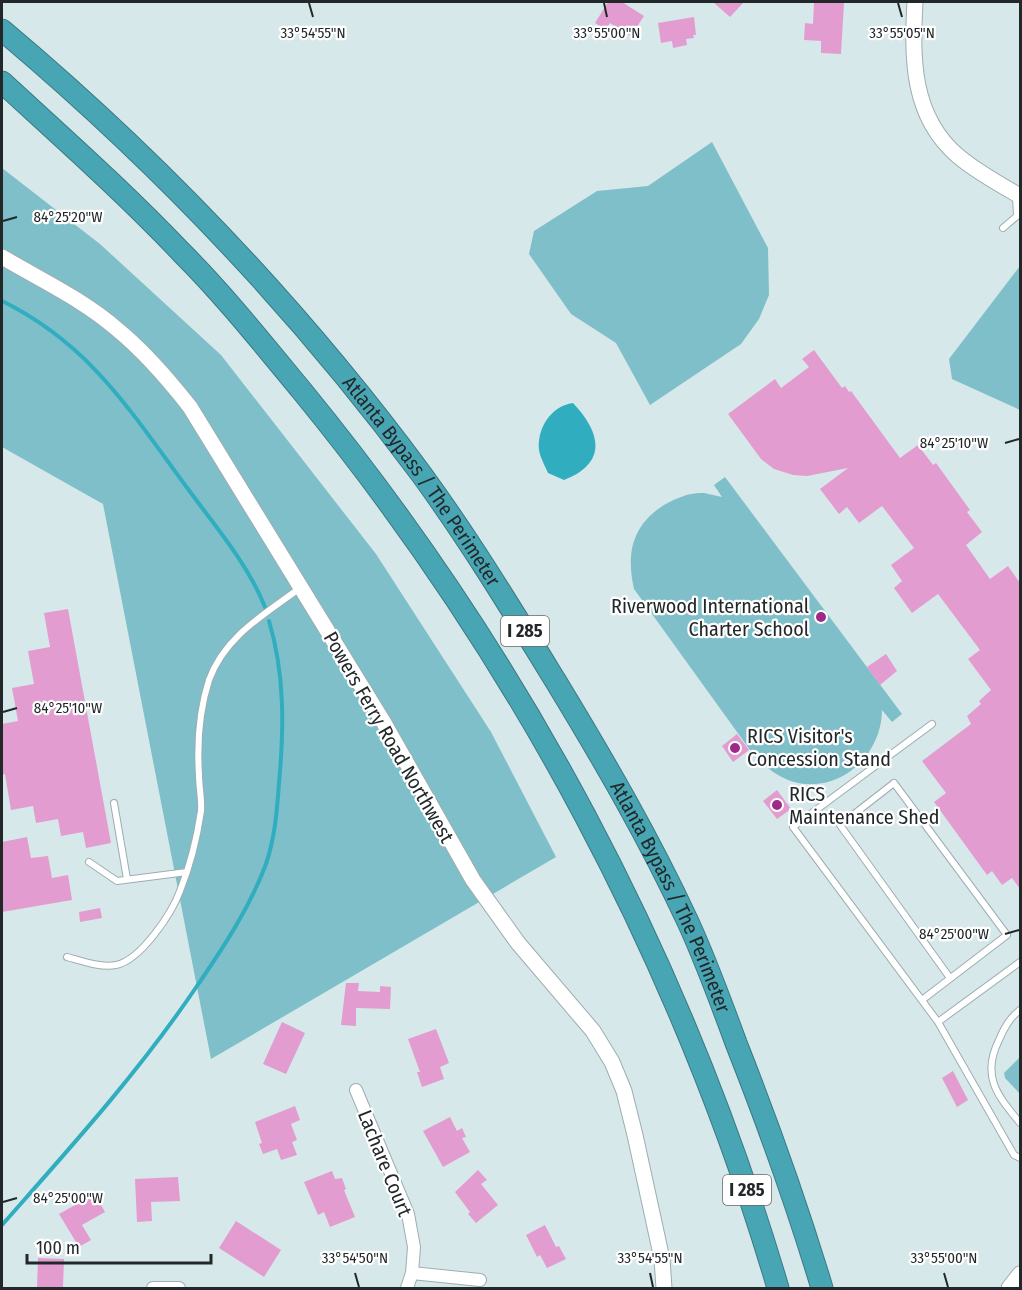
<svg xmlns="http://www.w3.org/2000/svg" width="1022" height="1290" font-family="'Fira Sans Condensed',sans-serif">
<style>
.green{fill:#7ebfc9}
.water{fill:#30aebf}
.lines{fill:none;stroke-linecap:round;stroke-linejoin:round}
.stream{stroke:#30aebf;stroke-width:4}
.building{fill:#e39cd0}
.service-casing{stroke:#9eadb0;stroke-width:8}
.minor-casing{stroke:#9eadb0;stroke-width:14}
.tertiary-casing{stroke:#9eadb0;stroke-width:17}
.motorway-casing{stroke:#3b7983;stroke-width:23}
.service{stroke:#fff;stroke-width:6}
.minor{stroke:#fff;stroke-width:12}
.tertiary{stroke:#fff;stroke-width:15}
.motorway{stroke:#48a5b3;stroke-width:21}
.ticks{fill:none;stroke:#222829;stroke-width:2}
.poi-dot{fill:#9c2a86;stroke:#fff;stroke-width:2}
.labels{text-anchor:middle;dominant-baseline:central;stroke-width:4.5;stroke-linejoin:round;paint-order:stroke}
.shield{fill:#fff;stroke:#646869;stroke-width:1.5}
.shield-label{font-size:18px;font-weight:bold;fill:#222829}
.street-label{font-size:20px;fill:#222829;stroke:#fff}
.poi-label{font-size:20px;fill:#222829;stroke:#fff;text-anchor:start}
.ticks-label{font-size:15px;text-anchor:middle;fill:#222829;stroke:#fff;stroke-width:4.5;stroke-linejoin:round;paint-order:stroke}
</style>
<rect width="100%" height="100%" fill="#d7e8ea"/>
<path class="green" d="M712,142L768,248L769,295L759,319L741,344L650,405L616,343L571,314L529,254L534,231L597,191L648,186Z
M2,168L100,244L221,355L376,554L491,732L556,857L211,1059L103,504L2,447Z
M1020,266V410L952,379L949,359Z
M725,477L902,714L892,722L882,710C882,755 840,794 794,782C778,777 767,768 755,757L634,589C626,554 632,525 664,505C676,498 690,492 704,493C710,494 716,496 722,497L714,485Z
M1020,1057V1094L1005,1078L1004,1073Z"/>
<path class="water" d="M573,403C591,422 609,451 581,471C576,475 570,477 564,480L548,473C545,466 540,457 539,450C537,428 551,406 573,403Z"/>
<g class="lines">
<path class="stream" d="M2,301C90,344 131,412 188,489C216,527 247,563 265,607
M2,1225C70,1148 139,1072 197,986C223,948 250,907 266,864C275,837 277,811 279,783C284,729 285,674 269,621"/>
</g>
<path class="building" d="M608,2H622L644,16L631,36L610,23L606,30L595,23Z
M713,2H744L730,17Z
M814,2L844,3L841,54L821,53V41L804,40L805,23L813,24Z
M694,17L696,35H693L694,38L686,39L687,45L673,48L672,41L661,43L658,23Z
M814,350L842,388L845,386L849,392L851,391L900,458L918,445L933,465L936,463L970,510L967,512L982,532L966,545L990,579L1008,566L1020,583V889L1012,878L1002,885L992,871L987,875L934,802L946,793L922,761L971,724L967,716L981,704L979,701L991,690L968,659L980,650L938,594L912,613L894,588L902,581L891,565L914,548L882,506L859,523L847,507L839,514L820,489L848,468L807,476L793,475L774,469L761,459L728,414L775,379L781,388L809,367L802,359Z
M68,609L111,843L86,848L83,832L61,836L58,819L36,823L33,806L11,810L5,774L2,775V724L18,721L12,688L34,684L28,651L50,647L44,613Z
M886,654L897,671L880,685L867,667Z
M737,734L749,750L733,762L722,746Z
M777,790L791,809L777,819L763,801Z
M27,837L31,858L48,856L52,878L68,875L72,900L2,912V842Z
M100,908L102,918L80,922L79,912Z
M346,983H359L358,991L380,992V986L391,987L390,1009L356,1008V1026L341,1025Z
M282,1022L305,1033L286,1074L263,1064Z
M436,1029L449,1063L440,1067L444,1079L422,1087L417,1072H420L408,1039Z
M953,1071L968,1100L957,1107L942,1078Z
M295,1106L300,1120L291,1124L297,1140L292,1142L297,1155L281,1160L277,1149L263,1154L259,1144L262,1143L255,1122Z
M450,1117L457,1131L462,1128L466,1137L462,1138L470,1152L443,1167L423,1131Z
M478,1170L487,1180L481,1184L498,1205L476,1223L468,1214L470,1212L455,1192Z
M332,1171L335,1179L342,1178L346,1189L344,1190L355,1217L330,1227L324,1212L318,1215L304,1182Z
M178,1177L180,1201L151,1202L152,1221L137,1222L135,1179Z
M95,1194L105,1212L82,1225L91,1240L79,1247L59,1214Z
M236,1221L281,1250L264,1277L219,1248Z
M545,1225L556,1247L559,1246L566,1259L547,1268L540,1255L537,1257L526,1235Z
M38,1258L64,1259L63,1288H37Z"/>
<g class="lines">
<g class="service-casing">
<path id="service" d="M1003,228L1017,216L1016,197
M932,724L793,827L938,1022
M114,803L127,879
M89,862L117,881L187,872
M67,957C82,961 100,968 116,965C141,960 172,913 180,891C190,866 197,838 201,811C202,800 199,787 199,775C197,743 199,711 209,680C225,636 265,614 300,588
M1020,962L938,1022L1014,1155L1020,1158
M922,1000L1007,935L894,783L840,825L950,978
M1020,1010C1010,1017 1004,1028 999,1040C981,1076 997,1095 1020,1123"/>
</g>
<g class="minor-casing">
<path id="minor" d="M356,1090L408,1214L414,1247L412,1273L407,1288
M412,1273L480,1280
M153,1288H179"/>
</g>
<g class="tertiary-casing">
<path id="tertiary" d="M915,2C912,57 911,116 958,156C977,172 999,184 1020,196
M2,257C41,280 84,300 118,330C146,353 168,379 190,407L384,723L473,880L518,943L593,1031L612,1062L624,1091L635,1135L662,1259L664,1288
M1009,1288L1020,1274"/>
</g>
<g class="motorway-casing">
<g id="motorway">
<path id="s1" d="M2,30C158,161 300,310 422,475C470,541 512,610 555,680C603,759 649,838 688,922C706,961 721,1002 736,1043C768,1124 797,1205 822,1288"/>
<path d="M2,82C63,138 125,193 182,253C225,296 263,344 302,391C519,656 681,959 778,1288"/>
</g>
</g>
<use href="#service" class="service"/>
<use href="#minor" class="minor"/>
<use href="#tertiary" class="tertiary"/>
<use href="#motorway" class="motorway"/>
</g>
<path class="ticks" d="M309,3L313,17M604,3L607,17M898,3L902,17M3,221L17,217M1005,443L1019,439M3,712L17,708M1005,934L1019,930M3,1202L17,1198M355,1273L359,1287M650,1273L653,1287M944,1273L948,1287"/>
<g class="poi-dot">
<circle cx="821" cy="617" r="6"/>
<circle cx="735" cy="748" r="6"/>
<circle cx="777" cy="805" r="6"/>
</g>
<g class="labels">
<g class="shield">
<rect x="501" y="616" width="48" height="30" rx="4.5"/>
<rect x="723" y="1175" width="48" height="30" rx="4.5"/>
</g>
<g class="shield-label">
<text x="525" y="631">I 285</text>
<text x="747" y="1190">I 285</text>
</g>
<g class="street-label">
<text stroke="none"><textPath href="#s1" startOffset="618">Atlanta Bypass / The Perimeter</textPath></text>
<text transform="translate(389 737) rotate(60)">Powers Ferry Road Northwest</text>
<text stroke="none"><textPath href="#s1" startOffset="1104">Atlanta Bypass / The Perimeter</textPath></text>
<text transform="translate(385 1163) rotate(68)">Lachare Court</text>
</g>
<g class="poi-label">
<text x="809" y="606" text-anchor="end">Riverwood International<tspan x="809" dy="23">Charter School</tspan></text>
<text x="747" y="736">RICS Visitor's<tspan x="747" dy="23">Concession Stand</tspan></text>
<text x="789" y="794">RICS<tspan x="789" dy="23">Maintenance Shed</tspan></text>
</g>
</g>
<g class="ticks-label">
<text x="313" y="38">33°54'55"N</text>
<text x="607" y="38">33°55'00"N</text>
<text x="902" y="38">33°55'05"N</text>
<text x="68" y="222">84°25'20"W</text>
<text x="954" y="448">84°25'10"W</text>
<text x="68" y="713">84°25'10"W</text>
<text x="954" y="939">84°25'00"W</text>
<text x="68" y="1203">84°25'00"W</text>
<text x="355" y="1263">33°54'50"N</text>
<text x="650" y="1263">33°54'55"N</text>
<text x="944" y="1263">33°55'00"N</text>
</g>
<rect width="1022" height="1290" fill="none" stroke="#222829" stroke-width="6"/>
<path d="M27 1254v9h184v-9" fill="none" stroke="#222829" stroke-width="3"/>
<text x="36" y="1254" font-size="18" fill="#222829" stroke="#ffffff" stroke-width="4.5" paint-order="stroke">100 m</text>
</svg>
